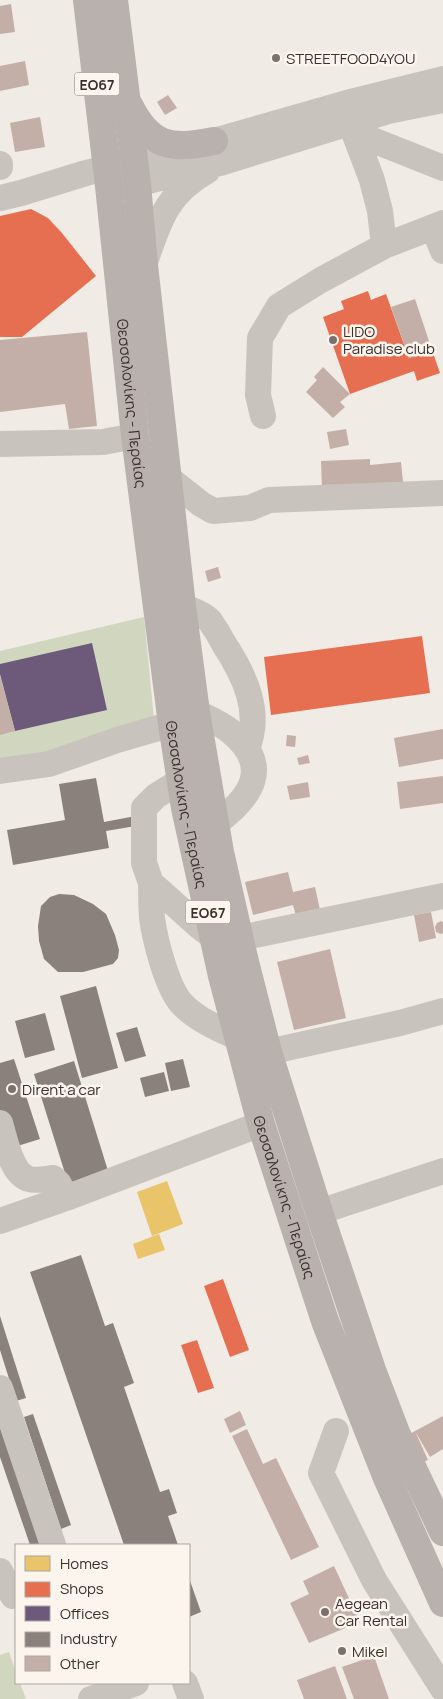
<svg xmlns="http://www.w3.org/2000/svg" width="443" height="1699" font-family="Manrope,sans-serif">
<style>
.green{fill:#d1d6bf}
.homes{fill:#e9c46a}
.shops{fill:#e76f51}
.offices{fill:#6d597a}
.industry{fill:#8a817c}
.building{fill:#c3afa7}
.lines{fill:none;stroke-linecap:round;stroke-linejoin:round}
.minor{stroke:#c9c3be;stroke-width:26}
.major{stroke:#b8b1ad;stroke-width:28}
.poi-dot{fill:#7a716c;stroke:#fbf5ee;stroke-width:2}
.labels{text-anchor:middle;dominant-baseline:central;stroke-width:5;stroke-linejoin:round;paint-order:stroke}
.shield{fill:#fbf5ee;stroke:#756b66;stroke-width:1}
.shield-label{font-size:14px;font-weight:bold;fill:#3b302b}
.poi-label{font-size:15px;fill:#3b302b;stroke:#fbf5ee;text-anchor:start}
.street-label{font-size:15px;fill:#3b302b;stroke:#fbf5ee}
</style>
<rect width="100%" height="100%" fill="#f0ebe5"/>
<path class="green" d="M144,617L154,719L49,754L0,761V651Z
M9,1652L16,1673V1683H20L26,1699H0V1655Z"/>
<path class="homes" d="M167,1181L183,1224L152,1236L137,1192Z
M159,1234L165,1250L138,1259L133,1244Z"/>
<path class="shops" d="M31,209L48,218L62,233L96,276L22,337H0V216Z
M368,291L371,300L386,294L409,358L432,350L440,373L417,381L414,371L350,394L323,317L344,309L341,301Z
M422,636L430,693L271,715L264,657Z
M223,1279L249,1350L230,1357L204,1286Z
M197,1340L214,1388L198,1393L181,1345Z"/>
<path class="offices" d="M92,643L107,710L15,731L0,674V664Z"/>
<path class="industry" d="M96,778L104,822L141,815L142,825L106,831L109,848L13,865L7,830L65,820L59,784Z
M59,894L74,895L93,904L106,914L115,935L119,950L118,958L113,964L83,972H58L44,959L39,941L38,926L41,906L50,897Z
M96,986L118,1068L82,1078L60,996Z
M45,1013L55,1050L25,1058L15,1021Z
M137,1027L146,1056L125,1062L116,1033Z
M14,1059L40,1139L11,1148L0,1114V1063Z
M183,1059L190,1087L171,1091L165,1063Z
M74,1061L109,1174L69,1186L34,1074Z
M164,1072L169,1091L145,1097L140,1078Z
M81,1255L105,1326L113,1323L134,1383L124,1387L160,1492L169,1489L177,1513L168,1516L178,1545H124L30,1272Z
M0,1316L26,1398L16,1401L0,1350Z
M33,1414L71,1525L61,1529L24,1417Z
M0,1426L41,1545H30L0,1457Z
M189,1578L201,1612L189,1617Z"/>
<path class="building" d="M11,4L15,32L0,34V6Z
M25,61L29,85L0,91V66Z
M168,95L177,108L165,115L157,102Z
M40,117L45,147L15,152L10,123Z
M415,299L432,350L409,358L391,307Z
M87,332L97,426L69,429L65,404L0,412V340Z
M323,367L350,394L340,402L345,407L333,418L306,392L317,380L314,377Z
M346,429L349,445L330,449L327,432Z
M370,459V465L401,462L404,491L322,489L321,461Z
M218,567L221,578L208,582L205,571Z
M0,676L15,731L0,735Z
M443,729V759L399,767L394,738Z
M287,735L296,736L295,747L286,746Z
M308,755L310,763L299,765L297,758Z
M443,776V803L400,809L397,782Z
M308,782L310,797L290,800L287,786Z
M288,872L293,892L315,887L320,910L296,916L293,905L253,915L245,882Z
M431,912L436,938L419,942L414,915Z
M441,921L443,922V933L441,934L436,932L435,927L437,923Z
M330,949L346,1018L294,1030L277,962Z
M240,1411L246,1425L230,1433L224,1419Z
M443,1416V1449L430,1457L415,1431Z
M247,1429L263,1464L276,1458L319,1547L291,1560L232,1436Z
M415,1431L428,1460L418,1464L406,1436Z
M334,1566L360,1622L309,1643L290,1603L309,1594L303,1581Z
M374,1656L389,1699H354L342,1667Z
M335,1666L347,1699H304L297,1680Z"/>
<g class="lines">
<path class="minor" d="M350,122L372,180L380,211L384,246
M350,122L370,139L443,168
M0,164V167
M117,186L137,184L220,163L388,111L443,100
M0,198L21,193L86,173L214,141L354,101L443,79
M433,227L443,251
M144,265C159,222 165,195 207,171
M263,416L258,395L260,338L279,306L321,280L384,246L443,223
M0,444L103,442L135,436
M167,477L201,504L213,511L250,508L269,500L443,493
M182,606C191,610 204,614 210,621C215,628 220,636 224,644C245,676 262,712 247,749
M196,712C208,718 220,723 230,731C273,766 252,797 215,824
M0,771L49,764L117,740L172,724
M180,781L156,796L144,808V863L151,883L200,927L213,937
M151,883C151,894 151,906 152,918C155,940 167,988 182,1004C197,1020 218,1028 238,1038
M240,938L443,896
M268,1052L400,1023L443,1011
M0,1123C5,1139 11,1174 29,1179C36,1181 45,1179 53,1178L59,1184L66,1198
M319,1212L443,1171
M0,1221L66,1198L261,1124
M0,1388L53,1545
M336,1431L321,1473L374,1580L443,1689
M0,1571L13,1596
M185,1683L191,1699
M91,1699L136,1683"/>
<g class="major">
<path id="s1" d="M87,0L109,186L135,436L172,724L185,808L222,976L261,1124L325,1321L387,1478L443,1603"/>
<path d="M114,0L137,184L144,265L182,606L196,712L220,852L244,958L268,1052L319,1212L372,1370L397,1435L443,1532"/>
<path d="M129,105C150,147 171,150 214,141"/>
</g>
</g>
<g class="poi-dot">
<circle cx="276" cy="58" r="5"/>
<circle cx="333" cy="340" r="5"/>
<circle cx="12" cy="1089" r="5"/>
<circle cx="325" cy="1612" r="5"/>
<circle cx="342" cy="1651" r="5"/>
</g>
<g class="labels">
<g class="shield">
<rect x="74.5" y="72.5" width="45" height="23" rx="4"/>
<rect x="185.5" y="900.5" width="45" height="23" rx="4"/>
</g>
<g class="shield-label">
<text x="97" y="84">ΕΟ67</text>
<text x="208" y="912">ΕΟ67</text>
</g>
<g class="poi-label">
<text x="286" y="58">STREETFOOD4YOU</text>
<text x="343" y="331">LIDO<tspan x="343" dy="17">Paradise club</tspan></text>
<text x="22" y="1089">Dirent a car</text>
<text x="335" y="1603">Aegean<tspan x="335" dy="17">Car Rental</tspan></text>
<text x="352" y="1651">Mikel</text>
</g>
<g class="street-label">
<text stroke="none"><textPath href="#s1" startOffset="406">Θεσσαλονίκης - Περαίας</textPath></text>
<text stroke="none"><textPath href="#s1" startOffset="811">Θεσσαλονίκης - Περαίας</textPath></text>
<text stroke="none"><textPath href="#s1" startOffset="1216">Θεσσαλονίκης - Περαίας</textPath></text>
</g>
</g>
<rect x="15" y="1544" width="175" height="140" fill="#fbf5ee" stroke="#aea6a0"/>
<rect x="25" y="1556" width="25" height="15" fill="#e9c46a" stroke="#aea6a0"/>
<text x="60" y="1569" font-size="15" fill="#3b302b">Homes</text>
<rect x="25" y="1582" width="25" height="15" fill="#e76f51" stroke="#aea6a0"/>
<text x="60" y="1594" font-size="15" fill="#3b302b">Shops</text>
<rect x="25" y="1606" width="25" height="15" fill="#6d597a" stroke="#aea6a0"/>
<text x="60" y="1619" font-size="15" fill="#3b302b">Offices</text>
<rect x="25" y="1632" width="25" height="15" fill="#8a817c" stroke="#aea6a0"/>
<text x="60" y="1644" font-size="15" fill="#3b302b">Industry</text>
<rect x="25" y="1656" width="25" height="15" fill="#c3afa7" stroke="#aea6a0"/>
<text x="60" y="1669" font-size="15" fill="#3b302b">Other</text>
</svg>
